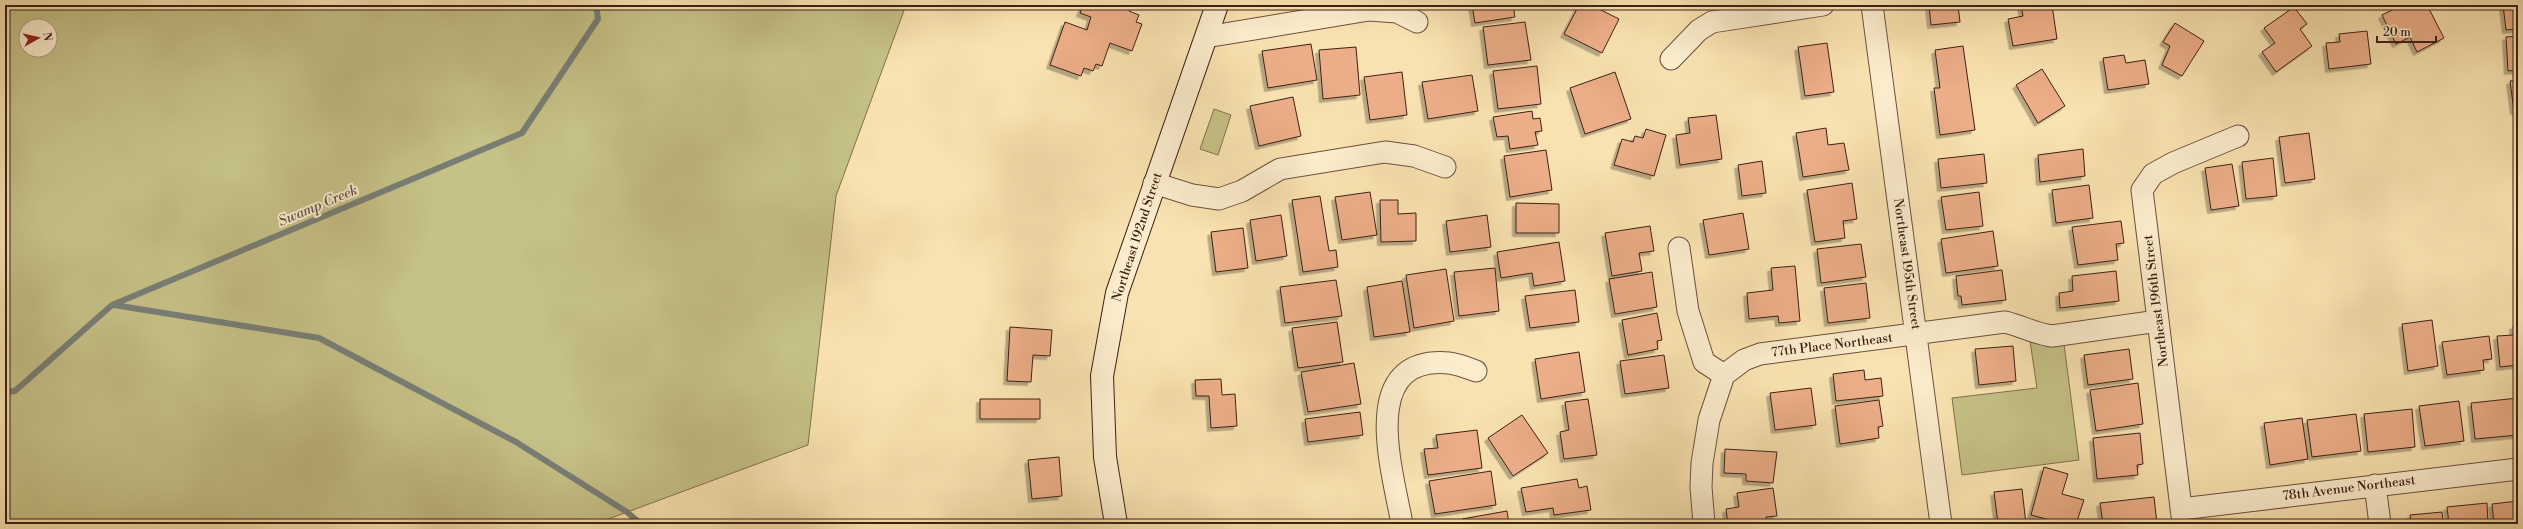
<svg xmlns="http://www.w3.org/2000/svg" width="2523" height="529" font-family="'Libre Bodoni',serif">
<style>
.green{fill:#c5c187;stroke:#81704e;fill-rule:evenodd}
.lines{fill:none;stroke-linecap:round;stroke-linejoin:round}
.stream{stroke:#787e75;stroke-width:6}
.building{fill:#ecae88;stroke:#3d2015;filter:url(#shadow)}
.street-casing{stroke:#6c503c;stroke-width:23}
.secondary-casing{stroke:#3d2015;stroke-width:24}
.street{stroke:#fbeccc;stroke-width:21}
.secondary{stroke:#fbeccc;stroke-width:22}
.labels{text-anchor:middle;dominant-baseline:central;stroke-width:4;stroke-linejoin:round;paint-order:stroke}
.street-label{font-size:13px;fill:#3d2015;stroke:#fbeccc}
.water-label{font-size:14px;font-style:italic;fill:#5b4f45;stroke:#fbeccc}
</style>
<defs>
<filter id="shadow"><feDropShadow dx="-3.5" dy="3.5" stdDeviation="0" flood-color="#0004"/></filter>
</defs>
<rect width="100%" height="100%" fill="#f9e2b1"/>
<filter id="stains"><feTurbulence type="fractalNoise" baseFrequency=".005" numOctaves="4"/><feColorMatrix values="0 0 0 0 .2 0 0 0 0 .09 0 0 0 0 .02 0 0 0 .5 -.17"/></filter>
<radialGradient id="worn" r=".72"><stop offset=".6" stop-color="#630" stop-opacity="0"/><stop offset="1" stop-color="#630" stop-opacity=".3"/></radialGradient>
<path class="green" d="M5,5H906L836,196L808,445L595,524H5ZM26,26H50V50H26Z
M1214,109L1231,115L1218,155L1200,149Z
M2030,341L2064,344L2079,460L1962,475L1952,398L2037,388Z"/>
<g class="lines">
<path class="stream" d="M114,305L319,338L516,442L627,512L641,524
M5,392L15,391L112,305L522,133L598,19L596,5"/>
</g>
<path class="building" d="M1083,5H1132L1129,11L1139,15L1136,22L1142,24L1132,51L1110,43L1102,66L1096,64L1093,71L1084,68L1081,76L1050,65L1065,22L1087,30L1091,17L1080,13Z
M1472,5H1513L1515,17L1475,23Z
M1579,5H1591L1619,19L1602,53L1564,34Z
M1929,5H1958L1960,22L1931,25Z
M2021,5H2052L2057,39L2013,46L2008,19L2023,16Z
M2402,5H2427L2444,38L2417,52L2410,37L2396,44L2382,15Z
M2503,5H2518V29L2506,30Z
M2294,7L2307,24L2300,29L2312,46L2276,72L2262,52L2275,43L2264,28Z
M1525,22L1531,60L1488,65L1483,27Z
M2175,23L2204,41L2182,76L2162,65L2170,46L2163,42Z
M2367,31L2371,64L2329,69L2326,43L2340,42L2339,34Z
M2518,36V70L2508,71L2506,37Z
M1827,43L1834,92L1805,96L1798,47Z
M1311,44L1317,80L1268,88L1262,51Z
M1963,46L1975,130L1940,135L1934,88H1940L1935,50Z
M1356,47L1360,95L1323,99L1319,50Z
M2124,55L2126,63L2145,60L2149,84L2108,90L2103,58Z
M1537,66L1541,104L1498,109L1493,71Z
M2042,69L2065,106L2038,123L2016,85Z
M1402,72L1407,115L1370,120L1364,77Z
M1615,72L1631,119L1585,134L1570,88Z
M1472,75L1478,111L1428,119L1422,82Z
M2518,80V111H2514L2510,81Z
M1293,97L1301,136L1259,146L1250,106Z
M1532,111L1533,119L1540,118L1542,131L1535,132L1538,145L1510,149L1508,136L1497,137L1493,117Z
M1716,115L1722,159L1680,165L1676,135L1690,133L1688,118Z
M1826,128L1828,145L1844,143L1849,170L1803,177L1796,133Z
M1646,129L1666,135L1654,176L1614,165L1622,139L1633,142L1635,136L1643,138Z
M2309,133L2315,179L2285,183L2279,137Z
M2083,149L2085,176L2040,182L2038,155Z
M1546,150L1552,190L1510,197L1504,156Z
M1984,154L1987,183L1941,188L1938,159Z
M2273,158L2277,196L2246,199L2242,162Z
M1762,161L1766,193L1742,196L1738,165Z
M2232,164L2239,206L2211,210L2205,168Z
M1852,183L1857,219L1843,221L1845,238L1815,242L1807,190Z
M2089,185L2093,218L2056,223L2052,190Z
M1370,192L1377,235L1342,240L1335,197Z
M1979,192L1983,226L1946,230L1941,197Z
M1320,196L1329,251L1336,250L1338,267L1303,272L1292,200Z
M1380,200H1398V214L1416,213V241L1381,242Z
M1516,203L1559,204V233H1516Z
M1743,213L1749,249L1709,255L1703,220Z
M1281,215L1287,256L1256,261L1250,220Z
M1487,215L1491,247L1450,252L1446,221Z
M2121,221L2124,243L2116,244L2118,260L2078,265L2072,227Z
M1650,226L1654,251L1639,253L1642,271L1612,276L1605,233Z
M1243,228L1248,268L1216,272L1211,232Z
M1993,231L1998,266L1946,273L1941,239Z
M1559,242L1565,281L1534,286L1532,273L1501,278L1497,252Z
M1861,244L1866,277L1821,283L1817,249Z
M1795,266L1800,321L1779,323L1778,316L1749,319L1747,293L1773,290L1771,268Z
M1495,268L1499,311L1459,316L1454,272Z
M1446,269L1454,321L1414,328L1406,275Z
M2002,270L2006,300L1962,305L1961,296H1958L1956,276Z
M2116,271L2119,301L2060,308L2059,293L2073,291L2072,276Z
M1652,272L1657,307L1615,314L1609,279Z
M1336,280L1342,316L1285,323L1280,287Z
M1402,281L1410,332L1374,337L1367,287Z
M1866,283L1870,318L1828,323L1824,288Z
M1575,290L1579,322L1530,328L1525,296Z
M1657,313L1662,340L1657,341L1658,349L1628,355L1622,320Z
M2432,320L2438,366L2408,371L2402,324Z
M1337,322L1343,362L1298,368L1292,328Z
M2518,325V365L2500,367L2497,336L2514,335L2513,326Z
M1010,327L1052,330L1050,356L1033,355L1031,382L1007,381Z
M2489,336L2492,359L2483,360L2484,370L2447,375L2442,342Z
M2013,346L2016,381L1979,385L1975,349Z
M2129,349L2133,379L2088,385L2084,355Z
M1579,352L1585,392L1541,399L1535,359Z
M1664,355L1669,388L1625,394L1620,361Z
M1354,363L1361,404L1308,412L1301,372Z
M1864,370L1865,380L1881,378L1883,396L1836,401L1833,374Z
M1221,379L1222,395L1235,394L1237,426L1211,428L1209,396H1196L1195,380Z
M2138,383L2143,424L2096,431L2090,390Z
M1811,388L1816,425L1775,430L1770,393Z
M2518,398V435L2475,439L2471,403Z
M980,399H1040V419H980Z
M1588,399L1597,455L1564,459L1560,432L1569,430L1565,402Z
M1879,400L1883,426L1878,427L1879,438L1840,444L1835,406Z
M2459,401L2464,441L2425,446L2419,406Z
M2412,409L2415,447L2368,452L2364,414Z
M1360,412L1363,435L1308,442L1305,419Z
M2356,414L2361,451L2312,457L2307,420Z
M1522,415L1548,453L1513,476L1488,438Z
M2302,418L2308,459L2270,465L2264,423Z
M1477,430L1482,468L1428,475L1424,449L1438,448L1436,435Z
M2140,433L2143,464L2137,465L2138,475L2097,479L2093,438Z
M1725,449L1777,452L1773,483L1746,481V474L1724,473Z
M1059,457L1062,496L1032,499L1028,460Z
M2044,467L2068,474L2062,494L2084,500L2076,524H2065L2031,515Z
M1491,471L1496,505L1435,514L1429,481Z
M1577,479L1579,488L1587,486L1591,510L1554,515L1553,508L1526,512L1521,488Z
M1773,488L1777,516L1766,517V520L1728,524L1726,509L1739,507L1737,493Z
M2022,489L2026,524H1998L1994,492Z
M2154,497L2157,524H2103L2100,503Z
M2518,501V524H2494L2492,504Z
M2487,503L2488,524H2449L2447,507Z
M1507,511L1509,524H1463L1462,519Z
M2442,512L2443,524H2411L2410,515Z
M2360,520L2361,524H2325Z"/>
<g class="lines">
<g class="street-casing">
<path id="street" d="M1872,5L1941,524
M1206,37L1369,10L1397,12L1417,22
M1671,59L1699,30L1712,22L1823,5
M1154,183L1192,195L1219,199L1242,191L1280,169L1385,152L1414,156L1445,167
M1679,248L1688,311L1704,362L1724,375
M2375,485L2380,524
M2181,509L2518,469
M1402,524C1393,472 1356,355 1449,363C1458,364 1468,368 1476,371
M1704,524L1701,487L1702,463L1709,420L1724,375L1744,360L1760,354L2005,322C2022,326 2035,334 2052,336L2158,321
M2183,524L2142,190L2153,174L2173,163L2238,136"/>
</g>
<g class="secondary-casing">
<path id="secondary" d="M1116,524L1105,457L1102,376L1117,293L1217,5"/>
</g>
<use href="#street" class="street"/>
<use href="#secondary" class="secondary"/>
</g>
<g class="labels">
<g class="street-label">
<text transform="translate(1137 237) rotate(-72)">Northeast 192nd Street</text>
<text transform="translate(1907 264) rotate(82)">Northeast 195th Street</text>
<text transform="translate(2156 301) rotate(-97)">Northeast 196th Street</text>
<text transform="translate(1832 345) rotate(-7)">77th Place Northeast</text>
<text transform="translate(2349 488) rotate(-7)">78th Avenue Northeast</text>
</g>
<g class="water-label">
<text transform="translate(318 206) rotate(-23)">Swamp Creek</text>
</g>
</g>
<rect width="2523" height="529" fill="none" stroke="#f9e2b1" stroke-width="20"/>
<rect x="6" y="6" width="2511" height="517" fill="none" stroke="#3d2015" stroke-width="2"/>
<rect x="10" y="10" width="2503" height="509" fill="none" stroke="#3d2015"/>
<g transform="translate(38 38) rotate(82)"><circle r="19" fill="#fbeccc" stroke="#af9a83"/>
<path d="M0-3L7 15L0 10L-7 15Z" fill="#8f2418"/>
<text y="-6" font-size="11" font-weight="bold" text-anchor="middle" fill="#3d2015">N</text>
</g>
<path d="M2377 36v6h59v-6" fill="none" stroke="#3d2015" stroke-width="2"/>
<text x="2383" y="36" font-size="12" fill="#3d2015" stroke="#fbeccc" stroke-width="3" paint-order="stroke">20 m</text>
<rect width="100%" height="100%" filter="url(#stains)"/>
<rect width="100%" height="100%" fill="url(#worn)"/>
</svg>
